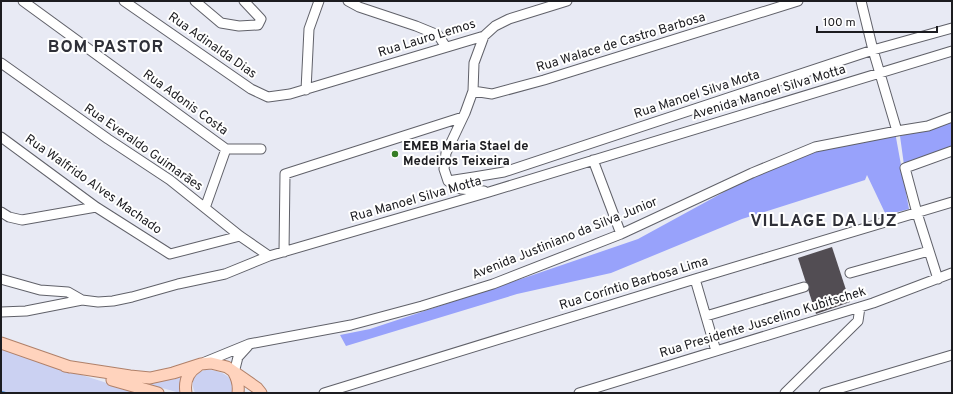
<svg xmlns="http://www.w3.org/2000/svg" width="953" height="394" font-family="Overpass,sans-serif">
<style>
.green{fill:#cbd1f2}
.forest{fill:#98a2fb}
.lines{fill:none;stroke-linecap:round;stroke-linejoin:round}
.stream{stroke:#4b90d8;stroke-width:2.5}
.building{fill:#524d53}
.minor-casing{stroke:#606169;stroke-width:11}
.major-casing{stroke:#b08069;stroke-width:13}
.minor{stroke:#fff;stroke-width:9}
.major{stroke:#ffd3bd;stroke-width:11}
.poi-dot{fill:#367e24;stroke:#fff;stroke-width:1.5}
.labels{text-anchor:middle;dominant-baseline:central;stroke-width:4;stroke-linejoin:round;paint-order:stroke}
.street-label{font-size:13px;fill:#1c1c20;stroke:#fff}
.poi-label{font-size:13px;font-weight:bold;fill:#1c1c20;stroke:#fff;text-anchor:start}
.district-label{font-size:17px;font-weight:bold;letter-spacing:1px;fill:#2f3038;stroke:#fff}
</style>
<rect width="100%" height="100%" fill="#e8eaf4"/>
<path class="green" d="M1,349L138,393H1Z
M205,370C218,369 237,376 233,393H195C190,381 193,374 205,370Z
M182,377L180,383V393L148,384Z"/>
<path class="forest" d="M952,121V147L904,165L900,136L924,130L928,131Z
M895,132L909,209L886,215L867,175L865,180L742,219L611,273L517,294L346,346L340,335L370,329L527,277L638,239L746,180L816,151Z"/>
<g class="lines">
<path class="stream" d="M1,392L5,393"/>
</g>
<path class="building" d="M832,247L850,302L816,314L798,258Z"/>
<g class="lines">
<g class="minor-casing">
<path id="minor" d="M23,1L226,149H261
M124,1L251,89L268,97L290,94L484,36L495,26L509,19L567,1
M195,1L221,23L239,26L258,25L261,19L244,1
M348,1L359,7L416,26L438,35L446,47
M861,1L873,50L897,131
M1,63L108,139L170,180L240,236L269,256
M306,90L309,29L319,1
M473,91L492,94L544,80L798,1
M1,137L96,207L170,254L240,236
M593,160L621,234
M448,181L474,177L504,172L873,50L952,28
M484,191L461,189L448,181L444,169L446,153L465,113L473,91L474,63L484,36
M205,208L226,149
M1,212L9,217L22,220L96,207
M284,252L285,174L463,117
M850,273L929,251
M1,279L40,290L68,292L82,300
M695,279L716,351
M938,279L917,213L905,168L952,151
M1,312L26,311L82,300L98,302L113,301L132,297L178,284L225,274L269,256L489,192L952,51
M706,316L804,287
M205,362L249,344L351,325L422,306L493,284L621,234L752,173L815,147L897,131L928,126L952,117
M234,373L238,357L248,346
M324,393L695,279L952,202
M579,393L873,303L952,273
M785,393L858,321L860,307
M824,393L952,355"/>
</g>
<g class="major-casing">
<path id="major" d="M1,343L70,367
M65,366L130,376L150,378L173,373L201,364L211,363L227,367L257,388L261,393
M234,373C238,380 239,385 238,393
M112,380L158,393
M186,393C184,381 188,372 198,366"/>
</g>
<use href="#minor" class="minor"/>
<use href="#major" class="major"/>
</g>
<circle class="poi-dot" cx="395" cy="154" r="4"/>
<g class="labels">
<g class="street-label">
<text transform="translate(427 39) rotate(-17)">Rua Lauro Lemos</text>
<text transform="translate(621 43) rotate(-17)">Rua Walace de Castro Barbosa</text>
<text transform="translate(212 46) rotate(35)">Rua Adinalda Dias</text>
<text transform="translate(769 93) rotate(-17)">Avenida Manoel Silva Motta</text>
<text transform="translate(697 95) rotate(-18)">Rua Manoel Silva Mota</text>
<text transform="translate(185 103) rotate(36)">Rua Adonis Costa</text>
<text transform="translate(143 148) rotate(35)">Rua Everaldo Guimarães</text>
<text transform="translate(93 185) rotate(35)">Rua Walfrido Alves Machado</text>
<text transform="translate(416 200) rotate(-16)">Rua Manoel Silva Motta</text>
<text transform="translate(565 239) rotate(-22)">Avenida Justiniano da Silva Junior</text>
<text transform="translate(634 284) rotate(-17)">Rua Coríntio Barbosa Lima</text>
<text transform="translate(763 323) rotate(-17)">Rua Presidente Juscelino Kubitschek</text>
</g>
<g class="poi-label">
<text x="403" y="147">EMEB Maria Stael de<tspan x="403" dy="15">Medeiros Teixeira</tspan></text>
</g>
<g class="district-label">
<text x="106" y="48">BOM PASTOR</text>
<text x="824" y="222">VILLAGE DA LUZ</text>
</g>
</g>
<rect width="953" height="394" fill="none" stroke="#1c1c20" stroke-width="4"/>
<path d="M817 26v6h120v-6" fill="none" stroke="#1c1c20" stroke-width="2"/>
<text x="823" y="26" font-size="12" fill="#1c1c20" stroke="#ffffff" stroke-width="3" paint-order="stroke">100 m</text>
</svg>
